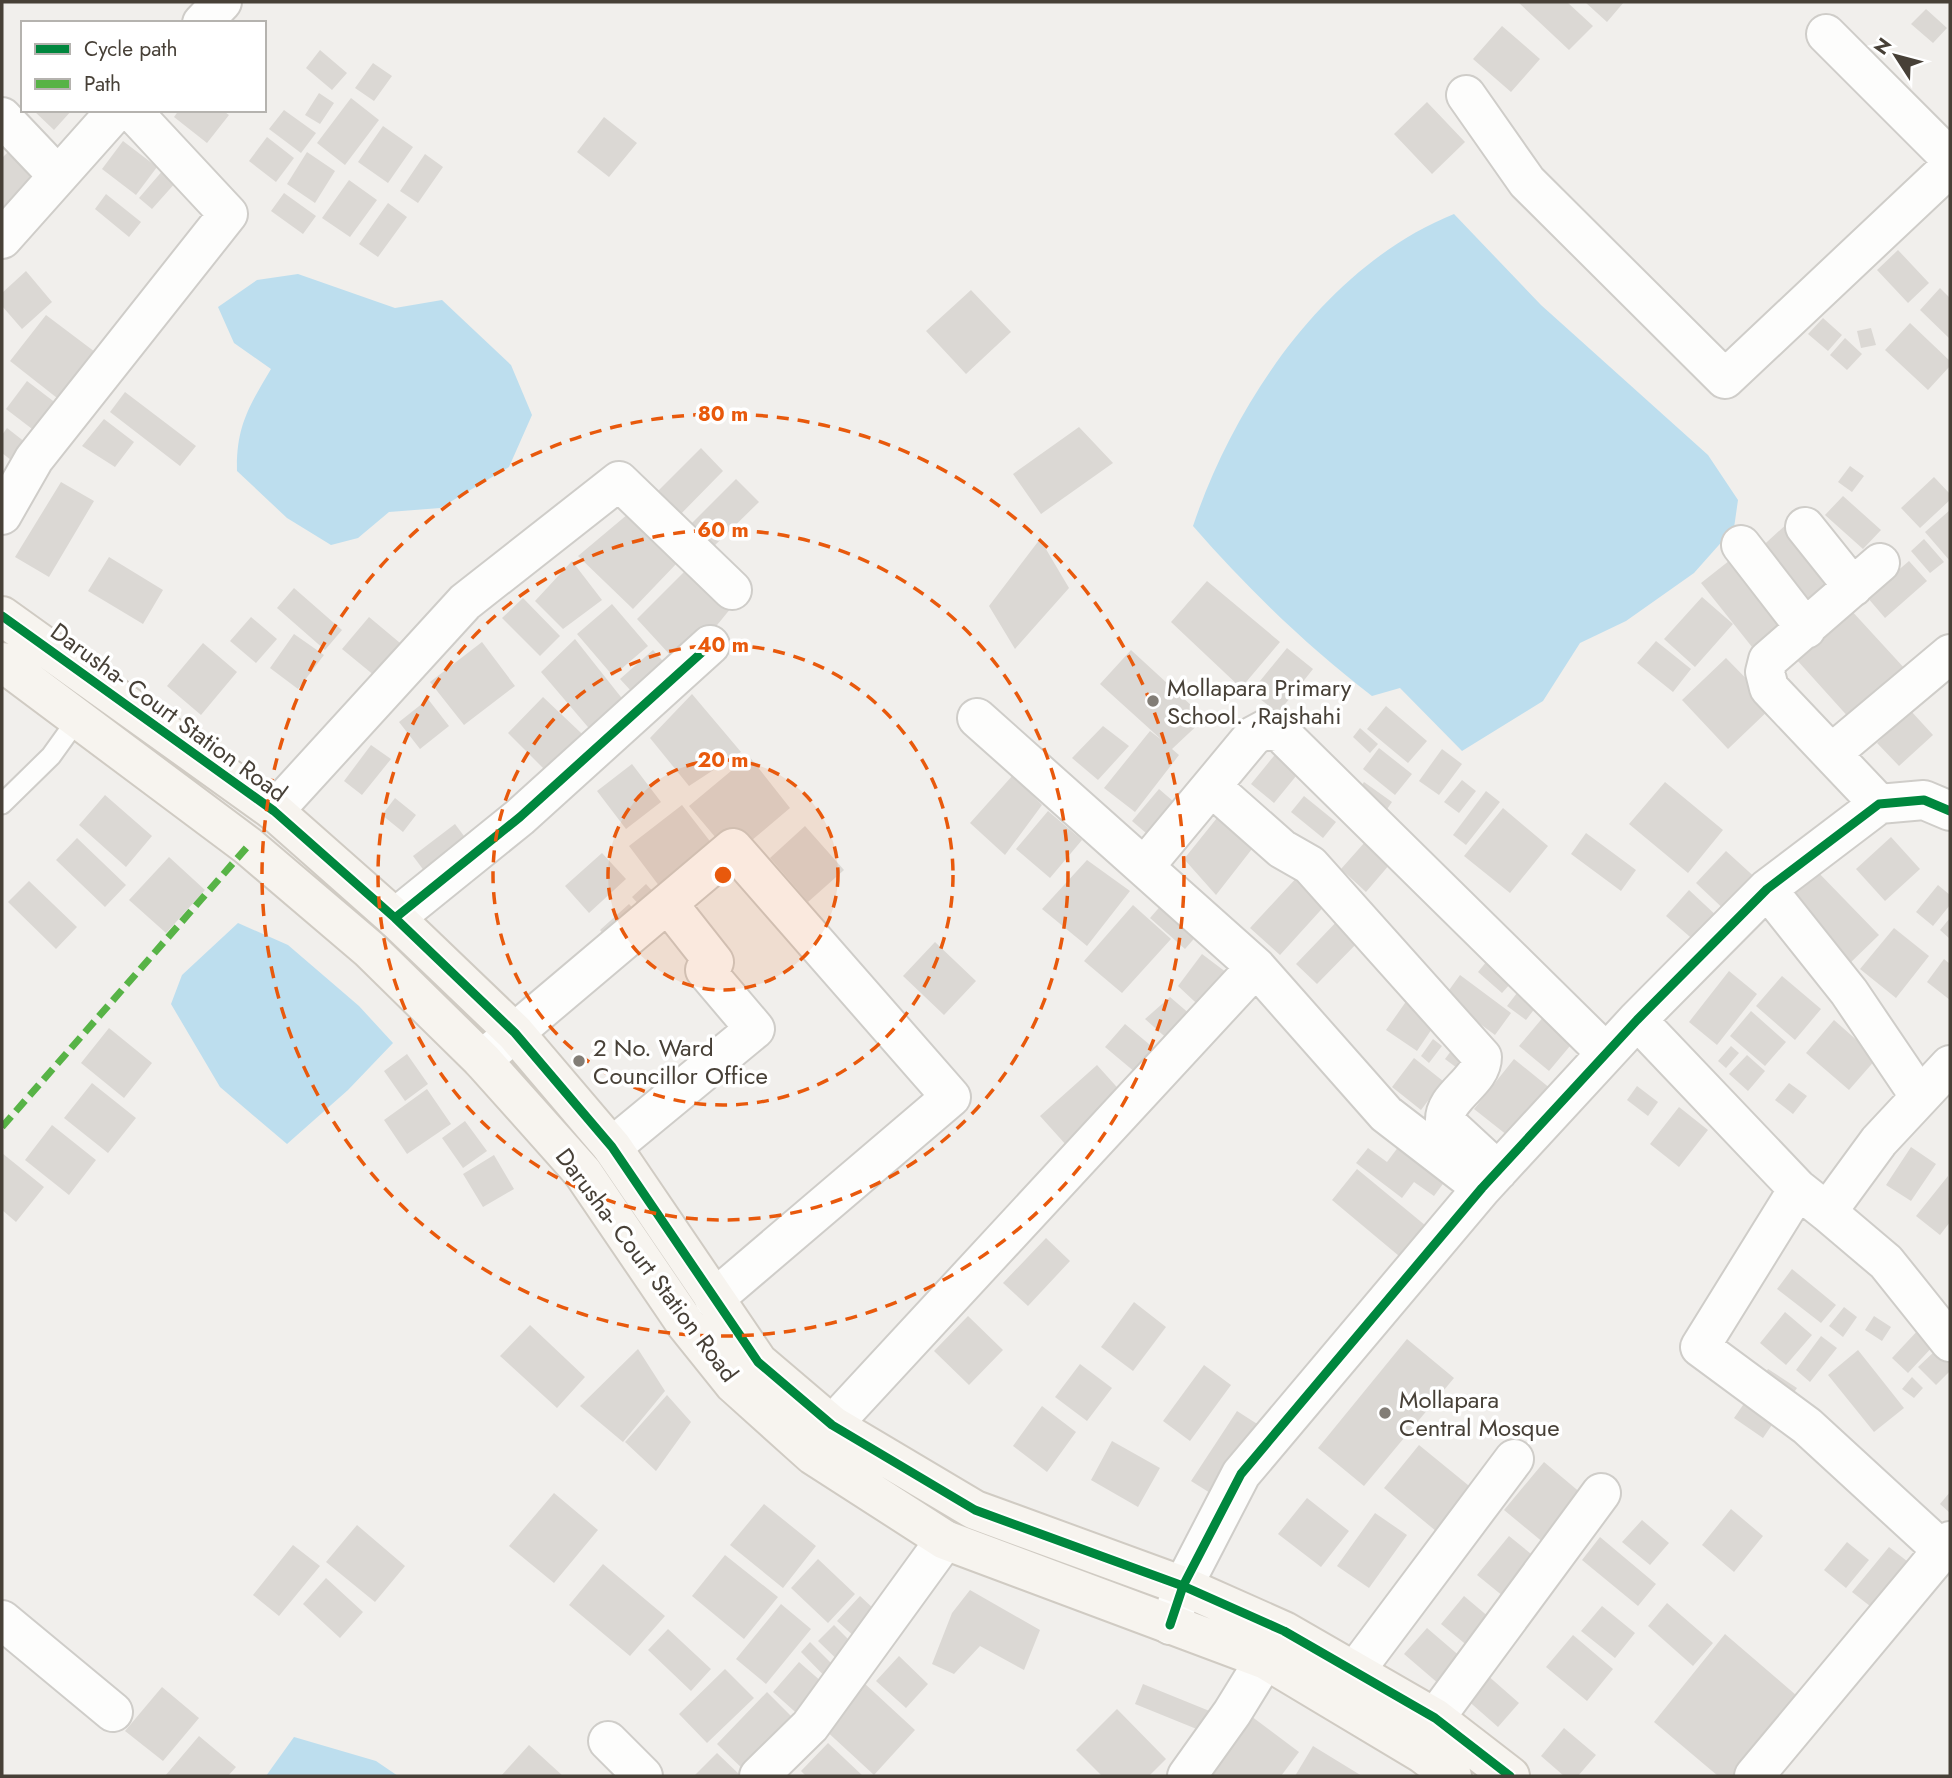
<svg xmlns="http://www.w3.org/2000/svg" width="1952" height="1778" font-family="Jost,sans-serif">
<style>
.water{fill:#bddeee}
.building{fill:#dbd8d4}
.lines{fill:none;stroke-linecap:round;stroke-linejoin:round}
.lane-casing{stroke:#cfcdc9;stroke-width:23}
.street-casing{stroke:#cfcdc9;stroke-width:42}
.secondary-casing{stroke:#d0cbc3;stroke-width:42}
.lane{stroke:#fdfdfc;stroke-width:19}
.street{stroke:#fdfdfc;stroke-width:38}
.secondary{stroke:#f7f4ef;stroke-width:38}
.quiet{stroke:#57b346;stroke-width:7;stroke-dasharray:14 7;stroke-linecap:butt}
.cycleway-casing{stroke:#fff;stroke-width:13}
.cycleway{stroke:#00873e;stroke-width:9}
.ring{fill:none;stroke:#e8590c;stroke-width:3.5;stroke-dasharray:12 9}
.poi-dot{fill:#827d76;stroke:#fff;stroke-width:2.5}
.labels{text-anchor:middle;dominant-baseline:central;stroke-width:7;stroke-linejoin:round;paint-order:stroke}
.poi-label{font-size:24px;fill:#474037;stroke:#fff;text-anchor:start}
.street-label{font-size:24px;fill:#474037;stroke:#fff}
.centre{fill:#e8590c;stroke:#fff;stroke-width:3.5}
.ring-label{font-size:21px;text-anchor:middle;font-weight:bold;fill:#e8590c;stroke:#fff;stroke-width:7;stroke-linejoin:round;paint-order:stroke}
</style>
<rect width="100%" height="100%" fill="#f1efec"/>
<path class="water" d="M1454,214L1541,305L1708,455L1738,500L1734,528L1694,573L1626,621L1580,643L1543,701L1462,751L1400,688L1372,696C1306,645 1248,589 1193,526C1235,401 1327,265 1454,214Z
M298,274L395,308L442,300L511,365L532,415L509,467L440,508L389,512L358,538L331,545L287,518L237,471C236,427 249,406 271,369L234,343L218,307L257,280Z
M238,923L288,945L359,1006L393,1043L348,1090L287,1144L220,1087L171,1004L182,975Z
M294,1737L376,1761L398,1776H266Z"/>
<path class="building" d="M1518,2H1567L1593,26L1569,50Z
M1585,2H1624L1607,22Z
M1926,9L1947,28L1933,43L1911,24Z
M1502,26L1540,59L1511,92L1473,59Z
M320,50L347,73L332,90L306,68Z
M373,63L392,76L374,101L355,88Z
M319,93L334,103L320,124L305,115Z
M351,98L379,120L345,165L317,143Z
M1427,102L1465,142L1432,174L1394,134Z
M33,110H72L54,130Z
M179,110H222L229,115L207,143L174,117Z
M284,110L316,133L301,153L269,129Z
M604,117L637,143L609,177L577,152Z
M383,126L413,147L388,183L358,162Z
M267,137L294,158L276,182L249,161Z
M123,141L157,167L136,195L102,169Z
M14,146L44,178L2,219V158Z
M307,152L335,171L315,203L287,184Z
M425,154L443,167L418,203L400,191Z
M164,169L177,181L152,209L139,198Z
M349,180L377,200L350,237L322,218Z
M284,193L316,216L303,234L271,211Z
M106,194L141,222L129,237L95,209Z
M388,203L407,217L378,257L359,244Z
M1898,250L1929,283L1908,303L1877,270Z
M26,271L52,302L22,329L2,306V293Z
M1940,288L1950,298V339L1920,310Z
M971,290L1011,332L966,374L926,331Z
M46,315L103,358L66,405L10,361Z
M1823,318L1842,335L1828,351L1808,334Z
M1910,323L1950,361V366L1928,390L1885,350Z
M1871,328L1876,345L1861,348L1857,331Z
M1845,338L1862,354L1847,370L1830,355Z
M27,381L61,407L40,435L6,409Z
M125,392L196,446L180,466L110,412Z
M104,419L134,442L115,467L82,446Z
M1079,427L1113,463L1041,514L1013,474Z
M7,428L30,446L16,464L2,453V435Z
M701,448L723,471L674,521L651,498Z
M1850,466L1864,476L1852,492L1838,482Z
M1934,477L1950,494V500L1920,528L1901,508Z
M736,479L759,502L709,551L687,528Z
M61,482L94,501L49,577L15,557Z
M1843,496L1881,530L1863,549L1825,515Z
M1950,510V561L1925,532Z
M628,514L678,562L633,609L578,556Z
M1790,521L1842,580L1808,610L1756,552Z
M1040,539L1069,588L1015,649L989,606Z
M1924,539L1944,562L1930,573L1911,551Z
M1739,553L1790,616L1752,647L1701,583Z
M109,557L163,590L143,624L88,591Z
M572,561L602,600L563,629L535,601Z
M1909,561L1927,581L1885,618L1867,597Z
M690,566L731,608L682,668L637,619Z
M1207,581L1280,642L1241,688L1171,622Z
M294,588L342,630L325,650L277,608Z
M1702,597L1733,624L1695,667L1664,639Z
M523,598L560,636L540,656L502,618Z
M612,604L648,646L613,676L577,634Z
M1850,609L1906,670L1851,720L1796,659Z
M251,617L277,639L256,663L230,641Z
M369,617L418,658L392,690L342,649Z
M294,634L324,655L298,689L270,668Z
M575,639L632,711L599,740L541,672Z
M1656,641L1691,669L1673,692L1637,663Z
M482,642L515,686L464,725L430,682Z
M203,643L237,672L201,715L167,686Z
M1287,648L1313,669L1278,713L1251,692Z
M653,650L676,676L644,705L620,679Z
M1131,650L1205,718L1172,749L1179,755L1135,812L1104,788L1150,731L1163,741L1100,684Z
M1726,658L1773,706L1728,749L1682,700Z
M692,694L741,752L689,786L650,738Z
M543,697L598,749L559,784L508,733Z
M428,699L449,726L420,749L399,722Z
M1386,706L1427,741L1408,763L1367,729Z
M1911,711L1933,735L1899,766L1877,743Z
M1103,726L1129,746L1098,780L1072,758Z
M1360,728L1378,744L1370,753L1353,737Z
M371,745L391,759L362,795L344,781Z
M1379,748L1412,774L1395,795L1363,769Z
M1442,749L1462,764L1439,795L1419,781Z
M1278,751L1301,770L1274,803L1251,784Z
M749,756L790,808L732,857L689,806Z
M632,764L661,802L626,829L597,791Z
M1013,775L1042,805L1005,855L970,823Z
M1462,780L1476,791L1459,813L1444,802Z
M1364,782L1392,802L1385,812L1357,792Z
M1665,782L1723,830L1688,873L1629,824Z
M1159,789L1188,814L1160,845L1132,821Z
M1486,791L1500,802L1466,845L1453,835Z
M105,795L152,836L126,867L79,825Z
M1304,796L1336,822L1323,838L1291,812Z
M395,798L416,815L403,832L382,815Z
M682,805L726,862L672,903L629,846Z
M1225,808L1259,840L1216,895L1184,859Z
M1503,808L1548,846L1510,893L1464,856Z
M1048,811L1082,840L1050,878L1016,849Z
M455,824L470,844L428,876L413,856Z
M805,826L844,870L808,902L770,858Z
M1586,833L1636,870L1621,891L1571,854Z
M1891,837L1920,869L1885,901L1856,869Z
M77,838L126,885L105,907L56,860Z
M1365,842L1390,864L1366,892L1341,869Z
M1726,851L1759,881L1730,915L1696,883Z
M602,853L626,879L589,913L565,886Z
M169,857L205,890L166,933L129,900Z
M1087,860L1130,891L1087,946L1042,909Z
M1814,868L1879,935L1847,966L1783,899Z
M1300,874L1329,901L1280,955L1250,928Z
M29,881L77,927L56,949L8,902Z
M646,884L667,907L653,920L632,897Z
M1938,885L1950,895V905L1933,926L1916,912Z
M1689,890L1719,918L1697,943L1666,916Z
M1171,894L1206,925L1185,949L1150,918Z
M629,904L646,923L616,949L600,930Z
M1133,905L1171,939L1122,993L1084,961Z
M1342,916L1363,937L1317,984L1296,964Z
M1950,918V939L1940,930Z
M1894,928L1929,956L1896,998L1860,969Z
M935,942L976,981L944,1015L903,976Z
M1496,950L1521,972L1502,993L1478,972Z
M1202,954L1239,982L1209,1015L1178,986Z
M1944,959L1950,964V1000L1927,982Z
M1729,971L1757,994L1717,1045L1689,1022Z
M1460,975L1511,1013L1495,1035L1444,997Z
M1782,976L1821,1009L1795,1040L1756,1006Z
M1527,980L1546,994L1526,1020L1507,1006Z
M1412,993L1442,1014L1417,1051L1386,1030Z
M1170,997L1205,1027L1180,1050L1145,1019Z
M1550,1009L1580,1034L1549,1071L1519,1046Z
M1751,1011L1786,1042L1765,1066L1730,1036Z
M1834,1020L1877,1058L1849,1090L1806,1053Z
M1125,1024L1168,1060L1148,1083L1105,1047Z
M109,1028L152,1063L124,1098L81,1063Z
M1433,1039L1442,1046L1429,1063L1421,1056Z
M1457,1043L1465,1074L1445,1059Z
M1731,1046L1739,1053L1726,1068L1718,1061Z
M407,1054L428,1084L405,1101L384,1071Z
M1747,1055L1765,1071L1748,1091L1729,1074Z
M1414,1058L1443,1081L1421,1110L1392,1087Z
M1514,1059L1551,1089L1512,1139L1474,1109Z
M1097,1065L1133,1105L1076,1156L1040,1116Z
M92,1083L136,1118L108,1153L64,1118Z
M1789,1083L1807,1096L1793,1114L1775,1100Z
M1637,1086L1658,1102L1648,1116L1627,1100Z
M427,1089L451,1124L407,1154L384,1120Z
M1679,1107L1708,1130L1679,1167L1650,1144Z
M465,1121L487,1151L463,1168L442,1138Z
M52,1125L96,1160L69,1195L25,1160Z
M1408,1134L1454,1169L1434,1196L1414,1182L1402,1198L1356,1163L1368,1148L1387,1162Z
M1911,1147L1936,1164L1911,1201L1886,1185Z
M2,1153L44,1187L16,1222L2,1210Z
M494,1155L514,1189L483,1207L463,1174Z
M1357,1169L1437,1235L1411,1266L1332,1200Z
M1948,1176L1950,1222L1940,1235L1916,1216Z
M1046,1238L1070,1261L1028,1306L1003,1283Z
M1792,1269L1836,1305L1821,1323L1777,1289Z
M1134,1302L1166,1327L1133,1371L1101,1347Z
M1844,1307L1857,1317L1843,1337L1829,1326Z
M1785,1312L1812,1335L1786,1365L1760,1343Z
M968,1316L1003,1350L969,1385L934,1351Z
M1874,1316L1891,1327L1882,1341L1865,1330Z
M530,1325L585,1377L557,1408L500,1356Z
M1920,1328L1936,1343L1908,1373L1892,1358Z
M1821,1336L1837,1348L1810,1382L1796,1370Z
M1407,1339L1454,1378L1364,1486L1318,1448Z
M638,1349L665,1391L623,1442L580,1406Z
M1937,1349L1950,1363V1371L1936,1385L1918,1367Z
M1858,1350L1904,1408L1874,1432L1828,1375Z
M1080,1364L1112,1388L1087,1421L1055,1397Z
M1204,1365L1231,1385L1190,1441L1163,1421Z
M1768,1369L1797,1388L1763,1438L1734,1418Z
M1912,1377L1923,1388L1914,1398L1902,1389Z
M667,1395L691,1422L656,1471L625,1442Z
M1042,1406L1076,1432L1047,1472L1013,1446Z
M1237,1411L1276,1436L1231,1506L1191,1481Z
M1112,1441L1160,1468L1138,1507L1091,1480Z
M1419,1445L1490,1503L1454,1546L1384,1488Z
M1544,1462L1601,1510L1562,1558L1504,1510Z
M1950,1492V1513L1940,1504Z
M554,1493L598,1530L554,1583L509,1546Z
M1307,1498L1349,1531L1321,1567L1278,1534Z
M764,1504L816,1546L783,1588L730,1545Z
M1731,1509L1763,1536L1734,1572L1702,1545Z
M1375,1513L1407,1535L1369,1588L1337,1566Z
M1642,1520L1669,1543L1650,1565L1622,1542Z
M357,1525L405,1566L375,1602L326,1562Z
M1509,1536L1562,1579L1530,1618L1477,1575Z
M1600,1537L1656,1584L1638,1606L1582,1560Z
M1847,1542L1869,1560L1846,1588L1824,1570Z
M293,1545L320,1566L279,1616L253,1595Z
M1889,1547L1921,1572L1884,1617L1852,1592Z
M725,1555L778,1597L744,1639L692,1596Z
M818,1559L855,1594L828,1623L791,1588Z
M603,1564L665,1616L630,1656L569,1605Z
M326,1578L363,1612L340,1638L303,1604Z
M970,1590L1040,1630L1024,1670L980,1646L954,1674L932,1664L952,1613Z
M860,1596L890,1624L867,1648L837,1621Z
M1464,1596L1503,1629L1480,1656L1441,1624Z
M1667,1603L1713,1643L1693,1666L1648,1626Z
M781,1604L811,1629L766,1684L736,1659Z
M1602,1606L1635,1633L1615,1658L1581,1631Z
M834,1625L866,1657L851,1673L818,1641Z
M1427,1628L1462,1658L1439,1684L1404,1654Z
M668,1629L711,1669L691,1691L648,1650Z
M1725,1634L1804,1702L1747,1776H1718L1654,1722Z
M1573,1635L1613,1669L1587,1701L1546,1667Z
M810,1642L847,1679L837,1689L801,1652Z
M899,1656L928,1684L906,1708L876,1681Z
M799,1662L830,1689L803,1719L773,1692Z
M725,1669L754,1698L707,1743L679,1714Z
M1486,1674L1519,1703L1498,1727L1465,1698Z
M863,1682L915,1730L874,1775L822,1727Z
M1143,1684L1212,1712L1204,1732L1135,1704Z
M162,1687L199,1718L163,1761L125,1731Z
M767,1692L801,1726L750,1776L717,1744Z
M1117,1709L1166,1759L1149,1776H1102L1076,1750Z
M1243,1710L1299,1752L1281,1776H1210Z
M1564,1728L1596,1755L1578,1776H1564L1541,1756Z
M199,1736L236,1767L228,1776H165Z
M828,1743L863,1776H806L801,1771Z
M529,1745L563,1776H501Z
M1313,1746L1362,1776H1295Z
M717,1753L741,1776H694Z"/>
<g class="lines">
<g class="lane-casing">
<path id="lane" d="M2,804L51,756L79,717"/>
</g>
<g class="street-casing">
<path id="street" d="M202,23L222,2
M1826,34L1950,158
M1466,95L1527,182L1725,379L1950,167
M2,117L58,176
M2,239L117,110
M2,515L34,459L228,214L131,110
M1805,527L1853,587
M1741,545L1806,629
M977,718L1256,967
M1832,753L1950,654
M1213,788L1282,849L1310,865L1482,1057C1482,1082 1443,1096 1445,1122L1498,1171
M1879,804L1769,688L1765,672L1768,660L1880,563
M274,811L465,602L619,481L732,590
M1144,867L1253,736L1266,729L1281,733L1606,1053
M1767,889L1849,992L1920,1097
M395,918L520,817L710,645
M1637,1020L1798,1189
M482,1060L733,848L951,1097L714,1299
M612,1147L755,1029L705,970L714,962L669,905
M1827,1212L1886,1262L1950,1342
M832,1425L1256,967L1386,1114L1482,1188
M1942,1550L1807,1426L1700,1347L1798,1189L1827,1212L1879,1141L1950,1065
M2,1620L113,1712
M1170,1625L1183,1586L1241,1474L1482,1188L1637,1020L1767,889L1879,804L1924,800L1950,811
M1355,1671L1514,1459
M1435,1718L1601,1493
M608,1741L643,1776
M759,1776L810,1726L945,1540
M1187,1776L1232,1713L1282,1632
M1754,1776L1950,1541"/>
</g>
<g class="secondary-casing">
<path id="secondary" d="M2,616L274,811L395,918L515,1033L612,1147L758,1362L832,1425L975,1510L1183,1586L1284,1631L1435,1718L1510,1776
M2,662L248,846L369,949L482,1060L583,1173L685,1323L734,1384L813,1455L945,1540L1266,1660L1423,1754L1452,1776"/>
</g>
<use href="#lane" class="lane"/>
<use href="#street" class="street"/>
<use href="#secondary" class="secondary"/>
<path class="quiet" d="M2,1127L248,846"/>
<g class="cycleway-casing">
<path id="cycleway" d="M2,616L274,811L395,918L515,1033L612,1147L758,1362L832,1425L975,1510L1183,1586L1284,1631L1435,1718L1510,1776
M395,918L520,817L710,645
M1170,1625L1183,1586L1241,1474L1482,1188L1637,1020L1767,889L1879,804L1924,800L1950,811"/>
</g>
<use href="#cycleway" class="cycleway"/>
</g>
<circle cx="723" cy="875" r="115" fill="#e8590c" fill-opacity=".12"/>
<g class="ring">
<circle cx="723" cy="875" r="115"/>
<circle cx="723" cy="875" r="230"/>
<circle cx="723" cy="875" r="345"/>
<circle cx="723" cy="875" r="461"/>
</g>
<g class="poi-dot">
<circle cx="1153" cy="701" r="7"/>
<circle cx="579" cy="1061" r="7"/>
<circle cx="1385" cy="1413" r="7"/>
</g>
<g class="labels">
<g class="poi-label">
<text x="1167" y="687">Mollapara Primary<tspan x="1167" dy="28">School. ,Rajshahi</tspan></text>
<text x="593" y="1047">2 No. Ward<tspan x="593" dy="28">Councillor Office</tspan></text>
<text x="1399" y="1399">Mollapara<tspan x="1399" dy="28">Central Mosque</tspan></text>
</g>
<g class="street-label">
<text transform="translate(169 712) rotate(36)">Darusha- Court Station Road</text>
<text transform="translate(647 1265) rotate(53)">Darusha- Court Station Road</text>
</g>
</g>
<circle cx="723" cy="875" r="10" class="centre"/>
<g class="ring-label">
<text x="723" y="421">80 m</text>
<text x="723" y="537">60 m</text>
<text x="723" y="652">40 m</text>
<text x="723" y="767">20 m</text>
</g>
<rect width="1952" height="1778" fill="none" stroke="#474037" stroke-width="7"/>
<rect x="21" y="21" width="245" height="91" fill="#ffffff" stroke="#b5b3af" stroke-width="2"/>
<rect x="35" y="44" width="35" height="10" fill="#00873e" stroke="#b5b3af" stroke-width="2"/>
<text x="84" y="56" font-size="21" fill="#474037">Cycle path</text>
<rect x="35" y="79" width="35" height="10" fill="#57b346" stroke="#b5b3af" stroke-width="2"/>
<text x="84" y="91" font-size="21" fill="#474037">Path</text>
<g transform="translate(1896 56) rotate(306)" stroke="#ffffff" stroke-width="5" paint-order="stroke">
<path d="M0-5L12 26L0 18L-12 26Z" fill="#474037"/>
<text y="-10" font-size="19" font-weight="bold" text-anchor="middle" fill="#474037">N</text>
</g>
</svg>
